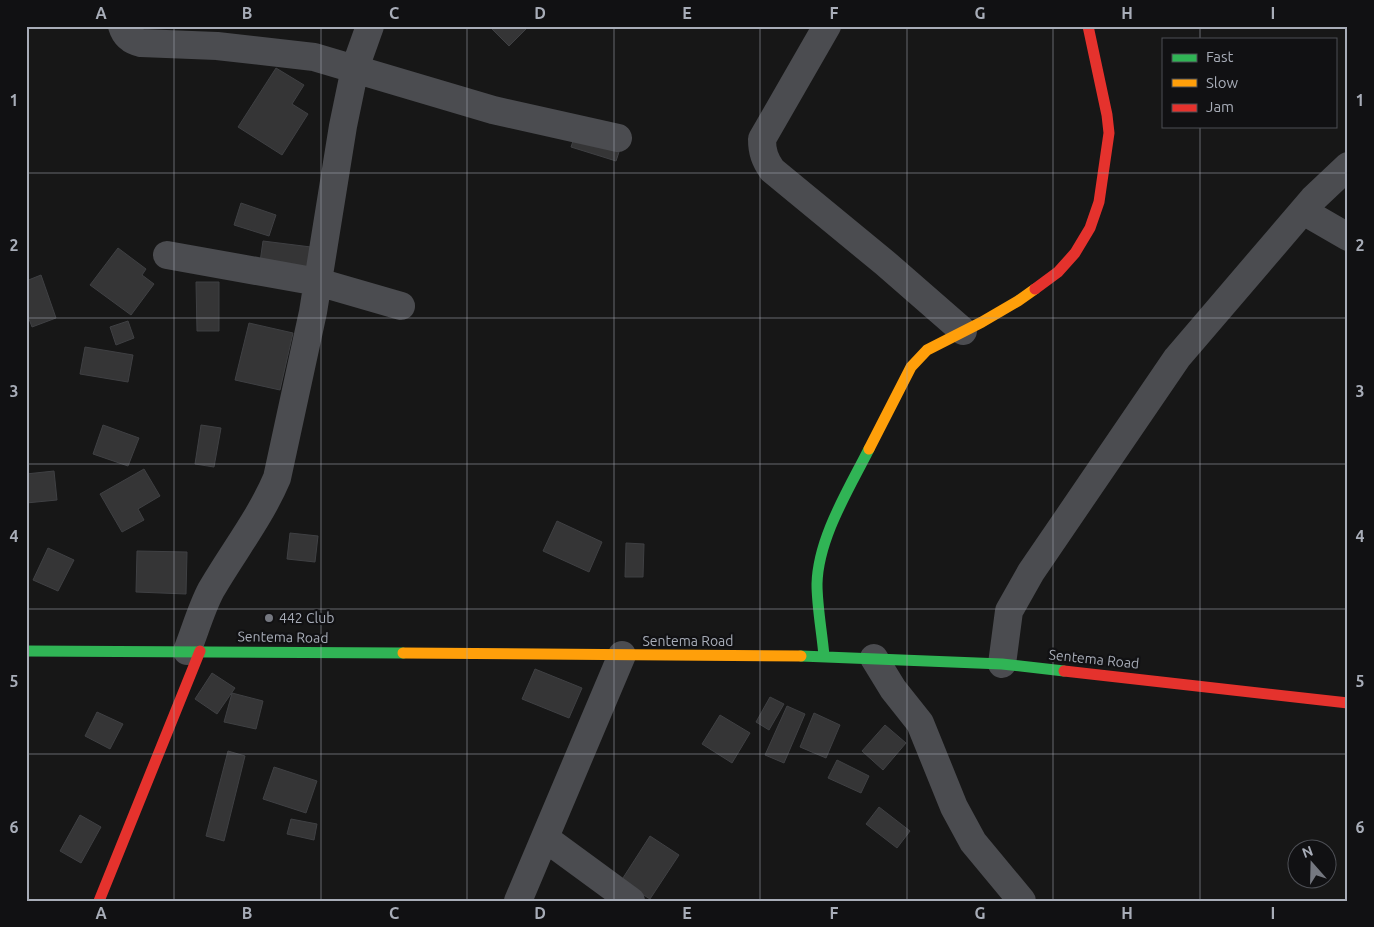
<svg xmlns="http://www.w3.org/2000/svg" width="1374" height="927" font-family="Ubuntu,sans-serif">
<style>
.building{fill:#353536;stroke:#3f4043}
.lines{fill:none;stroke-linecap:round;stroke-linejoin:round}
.street{stroke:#4b4c50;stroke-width:28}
.fast{stroke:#30b455;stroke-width:11}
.slow{stroke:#ff9f0a;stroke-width:11}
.jam{stroke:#e5322d;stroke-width:11}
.grid{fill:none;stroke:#a8adb8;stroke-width:1;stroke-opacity:0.55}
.poi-dot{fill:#757880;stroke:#111113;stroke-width:2}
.labels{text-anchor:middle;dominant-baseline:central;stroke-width:4.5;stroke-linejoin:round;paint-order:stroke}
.poi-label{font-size:14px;fill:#a8adb8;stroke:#111113;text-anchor:start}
.street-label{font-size:14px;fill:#a8adb8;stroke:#111113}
.neatline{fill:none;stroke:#a8adb8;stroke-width:2}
.grid-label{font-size:16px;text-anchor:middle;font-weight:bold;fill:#a8adb8}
</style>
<rect width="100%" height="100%" fill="#171717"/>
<path class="building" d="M489,26H529L509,46Z
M276,68L304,85L292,104L308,114L282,155L238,127Z
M576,132L621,146L616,161L571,147Z
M241,203L276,215L269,236L234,225Z
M263,241L311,247L308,268L260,262Z
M118,248L146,269L142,275L154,284L131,315L90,285Z
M41,275L56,318L32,327L26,311V281Z
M196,282H219V331H197Z
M128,321L134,338L116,345L110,327Z
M249,323L293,333L280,390L235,380Z
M85,347L133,355L128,382L80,374Z
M103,425L139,438L128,466L93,454Z
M201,425L221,428L214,467L195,464Z
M144,469L160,496L138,509L144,520L122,532L100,494Z
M54,471L57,500L26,503V474Z
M557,521L602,542L589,572L543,551Z
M290,533L318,536L315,562L287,559Z
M626,543L644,544L643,577H625Z
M48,548L74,560L58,591L33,580Z
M137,551L187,552L186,594L136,592Z
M535,669L582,688L569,718L522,699Z
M212,673L235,688L217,714L195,699Z
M232,693L263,701L256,729L224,722Z
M770,697L784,704L769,730L756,722Z
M787,706L805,714L784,763L765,755Z
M97,712L123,724L110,749L85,736Z
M814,713L840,725L826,758L800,747Z
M720,715L750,733L732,763L702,744Z
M885,725L906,743L883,770L862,751Z
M228,751L245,756L224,841L206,836Z
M837,760L869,776L861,793L828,778Z
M274,767L317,781L306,813L263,799Z
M879,807L910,831L897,848L866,824Z
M80,815L101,827L81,863L60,851Z
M291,819L317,824L314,840L287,834Z
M650,836L679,855L650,899L621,881Z"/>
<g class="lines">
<path class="street" d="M122,26C125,36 132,41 141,43L217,46L314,57L493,110L618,138
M827,26L762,139C762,152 765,160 772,170L885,263L963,331
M1303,211L1348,237
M167,255L318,282L401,306
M187,651C195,631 201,609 211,590C233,552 260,518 277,478L313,312L343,126L355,68L370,26
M874,658L893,689L920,723L954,807L973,842L1022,901
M1002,664L1009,611L1031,572L1177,358L1313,199L1348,166
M545,838L631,901
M518,901L622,655"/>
<path class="fast" d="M26,651L403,653
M801,656L1002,664L1064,671
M824,656C822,632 817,607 817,584C818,538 849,489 869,449"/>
<path class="slow" d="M869,449L911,367L927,350L982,322L1018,301L1035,289
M403,653L801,656"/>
<path class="jam" d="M1035,289L1058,272L1075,253L1090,228L1099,202L1109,133L1107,115L1088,26
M1064,671L1348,703
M99,901L200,651"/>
</g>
<path class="grid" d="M174,26V901M321,26V901M467,26V901M614,26V901M760,26V901M907,26V901M1053,26V901M1200,26V39M1200,126V901M26,173H1348M26,318H1348M26,464H1348M26,609H1348M26,754H1348"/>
<circle class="poi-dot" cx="269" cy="618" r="5"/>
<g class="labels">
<g class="poi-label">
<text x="279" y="618">442 Club</text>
</g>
<g class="street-label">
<text transform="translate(283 637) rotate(1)">Sentema Road</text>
<text x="688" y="641">Sentema Road</text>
<text transform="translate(1094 659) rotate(6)">Sentema Road</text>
</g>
</g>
<rect width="1374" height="927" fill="none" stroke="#111113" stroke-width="55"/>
<rect x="1162" y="38" width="175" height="90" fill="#111113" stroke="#4d4f55"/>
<rect x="1172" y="54" width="25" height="8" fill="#30b455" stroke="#4d4f55"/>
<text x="1206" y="62" font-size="15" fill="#a8adb8">Fast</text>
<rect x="1172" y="79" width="25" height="8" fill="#ff9f0a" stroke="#4d4f55"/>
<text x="1206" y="88" font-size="15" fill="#a8adb8">Slow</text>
<rect x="1172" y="104" width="25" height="8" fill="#e5322d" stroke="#4d4f55"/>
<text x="1206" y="112" font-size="15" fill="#a8adb8">Jam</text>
<g transform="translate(1312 864) rotate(340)"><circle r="24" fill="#111113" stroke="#4d4f55"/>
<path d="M0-4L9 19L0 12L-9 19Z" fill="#757880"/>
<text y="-8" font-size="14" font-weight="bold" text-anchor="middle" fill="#a8adb8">N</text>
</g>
<rect x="28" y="28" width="1318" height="872" class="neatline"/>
<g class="grid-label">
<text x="101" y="19">A</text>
<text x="247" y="19">B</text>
<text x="394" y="19">C</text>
<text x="540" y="19">D</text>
<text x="687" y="19">E</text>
<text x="834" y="19">F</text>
<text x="980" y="19">G</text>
<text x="1127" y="19">H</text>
<text x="1273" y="19">I</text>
<text x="14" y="106">1</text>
<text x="1360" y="106">1</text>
<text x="14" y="251">2</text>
<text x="1360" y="251">2</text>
<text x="14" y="397">3</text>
<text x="1360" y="397">3</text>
<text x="14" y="542">4</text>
<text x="1360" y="542">4</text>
<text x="14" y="687">5</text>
<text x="1360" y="687">5</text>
<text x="14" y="833">6</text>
<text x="1360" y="833">6</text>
<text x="101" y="919">A</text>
<text x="247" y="919">B</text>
<text x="394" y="919">C</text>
<text x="540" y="919">D</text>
<text x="687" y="919">E</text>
<text x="834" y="919">F</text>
<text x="980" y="919">G</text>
<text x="1127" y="919">H</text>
<text x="1273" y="919">I</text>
</g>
</svg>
